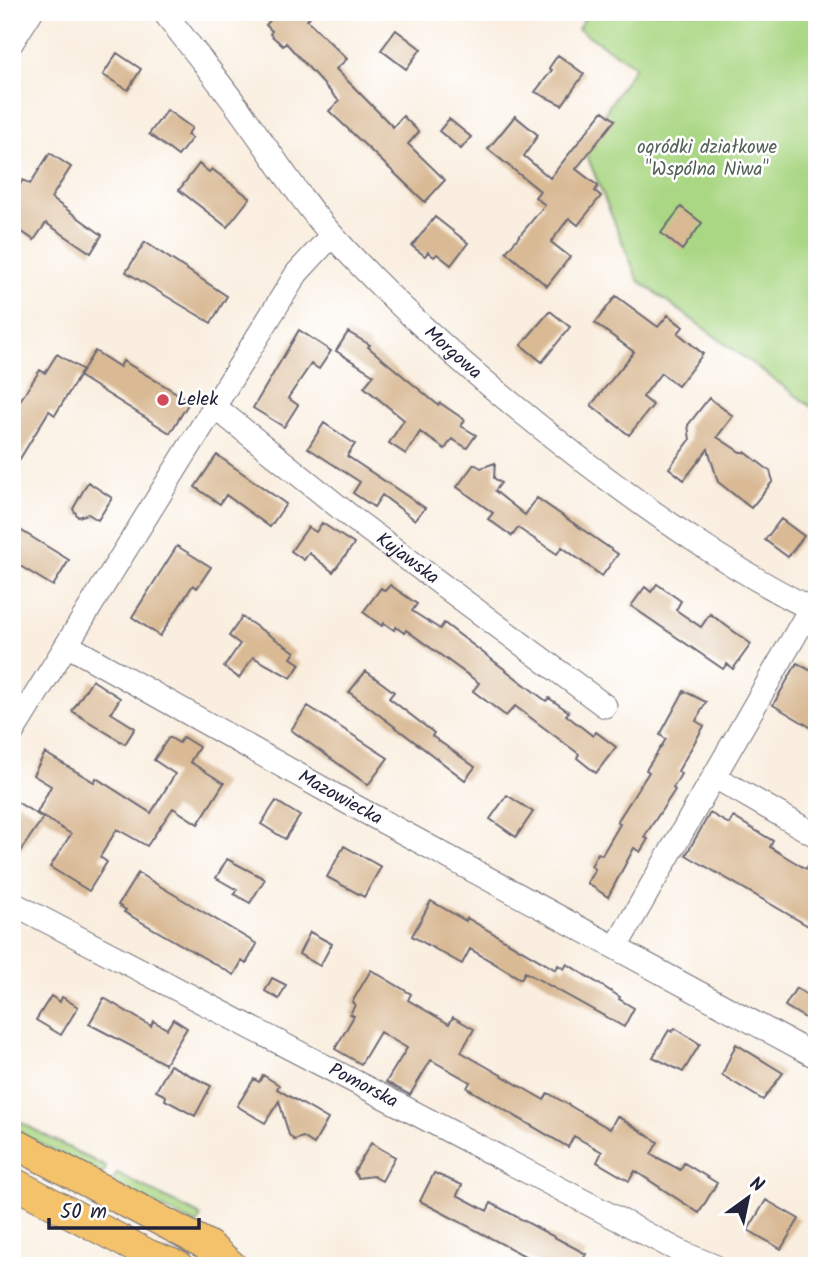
<svg xmlns="http://www.w3.org/2000/svg" width="829" height="1278" font-family="Kalam,sans-serif">
<style>
.green{fill:#aad784;stroke:#667c60;stroke-width:2}
.building{fill:#d9ba95}
.lines{fill:none;stroke-linecap:round;stroke-linejoin:round}
.minor-casing{stroke:#6d6974;stroke-width:25}
.major-casing{stroke:#6d6974;stroke-width:32}
.minor{stroke:#fff;stroke-width:23}
.major{stroke:#f3c26a;stroke-width:30}
.poi-dot{fill:#d1495b;stroke:#fff;stroke-width:2.5}
.labels{text-anchor:middle;dominant-baseline:central;stroke-width:5;stroke-linejoin:round;paint-order:stroke}
.park-label{font-size:19px;fill:#526155;stroke:#fff}
.street-label{font-size:19px;fill:#22223b;stroke:#fff}
.poi-label{font-size:19px;fill:#22223b;stroke:#fff;text-anchor:start}
</style>
<rect width="100%" height="100%" fill="#fff"/>
<filter id="ink" filterUnits="userSpaceOnUse"><feTurbulence type="fractalNoise" baseFrequency=".0143" numOctaves="2"/><feDisplacementMap in="SourceGraphic" scale="14" xChannelSelector="R" yChannelSelector="G"/><feConvolveMatrix kernelMatrix="1 2 1 2 8 2 1 2 1" color-interpolation-filters="sRGB"/></filter>
<filter id="wash" filterUnits="userSpaceOnUse"><feTurbulence type="fractalNoise" baseFrequency=".00686" numOctaves="4" result="noise"/><feDisplacementMap in="SourceGraphic" scale="28" xChannelSelector="R" yChannelSelector="G"/><feGaussianBlur stdDeviation="1.57" result="paint"/><feColorMatrix in="noise" values="0 0 0 0 0 0 0 0 0 0 0 0 0 0 0 0 0 1.4 0 .05"/><feComposite in="paint" operator="in"/></filter>
<g filter="url(#wash)">
<rect width="100%" height="100%" fill="#f9eedf"/>
<path class="green" d="M589,12H817V411L638,280L583,146L635,66L578,29Z
M12,1118L106,1167L103,1175L12,1130Z
M117,1173L201,1216L197,1225L111,1183Z"/>
<g id="blocks">
<path class="building" d="M277,12H314L307,20L347,59L336,69L393,127L403,116L419,132L408,144L445,180L425,202L329,111L339,101L286,43L283,46L270,34L272,31L266,25Z
M396,30L421,49L406,69L381,50Z
M117,53L141,69L128,90L103,75Z
M558,55L584,74L562,105L535,92L552,70L549,68Z
M167,110L192,128L187,135L192,138L178,156L149,134Z
M603,111L615,120L576,169L598,186L595,191L601,196L578,225L569,218L551,242L570,257L547,286L506,252L545,205L535,197L540,191L488,149L515,116L538,135L524,156L550,178Z
M449,119L471,137L461,149L439,131Z
M50,153L71,167L51,198L102,235L91,253L46,223L34,240L12,225V195L23,180L30,184Z
M199,164L209,172L212,169L250,198L227,227L179,190Z
M681,207L702,223L682,250L661,233Z
M435,217L468,243L451,265L437,254L434,257L428,252L425,256L412,246Z
M145,242L227,296L211,323L126,272Z
M616,296L658,327L668,315L683,327L678,333L703,354L678,386L661,373L643,397L653,405L629,435L591,405L634,352L595,323Z
M550,311L570,327L542,362L521,345Z
M299,330L331,351L319,369L311,364L288,398L298,405L284,427L253,408Z
M348,332L370,345L368,347L438,405L440,403L465,420L461,426L476,435L467,448L452,439L445,449L420,432L406,454L389,443L404,420L364,387L374,375L336,351Z
M95,351L120,367L123,361L190,401L170,433L79,376Z
M57,354L83,370L55,415L49,411L12,472V413L40,370L45,373Z
M709,398L733,416L717,437L740,452H745L770,471L773,481L751,508L718,482L708,449L684,480L669,468L690,440L688,425Z
M324,423L355,444L347,456L425,508L415,520L382,495L374,507L353,493L360,482L308,448Z
M217,455L286,504L270,527L226,495L220,504L195,487Z
M495,463L494,478L501,483L495,491L525,515L537,498L618,554L602,576L562,547L557,554L518,528L512,536L488,519L493,513L457,487L474,464L481,468Z
M88,482L112,498L98,520L88,514L78,517L73,509Z
M781,519L804,536L788,557L765,540Z
M322,523L354,544L333,572L309,553L304,560L291,551L308,527L316,532Z
M12,525L69,560L53,586L12,561Z
M177,546L211,567L197,588L193,585L160,636L132,617Z
M657,584L681,601L676,610L701,627L710,614L751,644L733,669L727,664L723,669L631,606L645,587L651,592Z
M390,585L417,604L412,611L440,629L444,623L546,701L549,698L569,712L566,715L593,736L596,732L616,747L596,773L577,758L579,754L515,706L506,716L473,691L479,683L406,630L404,633L396,627L394,630L384,623L382,626L363,612L381,588L385,591Z
M242,617L295,652L291,658L300,664L291,678L253,657L239,678L224,667L240,644L229,636Z
M797,663L817,674V731L773,705Z
M366,671L394,692L389,698L434,733L432,736L475,767L465,780L349,692Z
M92,680L120,698L111,713L135,728L125,744L72,711Z
M684,691L706,702L696,721L704,726L678,771L681,774L673,788L675,790L644,837L648,839L640,852L634,848L608,897L587,883L595,869L591,866L598,853L602,855L620,824L617,822L649,772L646,770L666,739L660,735Z
M308,706L388,758L368,785L291,730Z
M169,737L179,743L183,737L199,747L190,762L224,783L198,824L173,808L147,846L117,829L100,857L107,862L89,891L50,867L71,834L37,813L51,786L33,775L45,753L94,782L96,778L151,813L175,774L154,760Z
M507,795L533,812L516,837L490,819Z
M12,799L43,818L12,863Z
M276,801L300,816L285,839L261,824Z
M710,813L729,824L733,817L773,841L770,847L806,869L817,851V931L686,855Z
M344,846L381,867L364,897L327,877Z
M227,859L265,879L250,903L234,894L237,890L216,878Z
M138,873L257,944L246,964L242,961L234,975L124,912L126,910L118,905Z
M431,901L466,921L467,918L556,970L558,965L564,969L567,964L620,997L619,999L634,1008L624,1027L525,972L521,979L470,949L462,964L412,936Z
M310,932L332,944L320,966L299,954Z
M371,970L411,994L408,1000L449,1024L453,1017L474,1029L461,1052L544,1100L548,1093L610,1129L617,1116L658,1142L651,1154L680,1170L684,1163L717,1183L699,1213L635,1171L629,1181L597,1162L602,1152L574,1136L568,1147L467,1088L470,1082L431,1060L410,1095L386,1082L407,1048L380,1032L361,1064L335,1049L354,1016L350,1014L355,1005L352,1002Z
M272,978L286,985L279,999L265,991Z
M796,988L817,1001V1025L785,1006Z
M51,996L60,1002L62,997L78,1007L61,1035L36,1020Z
M104,998L151,1026L153,1021L167,1029L173,1019L187,1028L165,1064L89,1024Z
M675,1028L700,1044L683,1072L653,1057L669,1030L672,1032Z
M736,1044L783,1073L763,1100L722,1075Z
M170,1065L211,1086L195,1116L165,1100L166,1096L156,1091Z
M263,1075L279,1085L277,1089L328,1119L314,1144L303,1137L294,1140L289,1135L279,1101L265,1123L237,1106L254,1079L259,1082Z
M371,1143L395,1157L382,1181L373,1176L358,1178L354,1172Z
M434,1173L462,1185L457,1195L487,1211L491,1203L586,1254L580,1266H544L420,1201Z
M766,1200L799,1219L781,1249L748,1230Z"/>
</g>
</g>
<g filter="url(#ink)">
<use href="#blocks" fill-opacity="0" stroke="#6d6974" stroke-width="2"/>
<g class="lines">
<g class="minor-casing">
<g id="minor">
<path id="s1" d="M164,12C193,50 224,87 251,126C278,163 302,202 333,236C406,317 491,389 577,456C653,514 731,569 817,612"/>
<path d="M12,42L31,12"/>
<path id="s2" d="M215,407L355,520L605,706"/>
<path id="s3" d="M67,645L345,801L817,1057"/>
<path d="M12,733L297,273L332,235"/>
<path d="M715,777L817,836"/>
<path id="s4" d="M12,903L685,1254L714,1266"/>
<path d="M616,947L810,609"/>
</g>
</g>
<g class="major-casing">
<path id="major" d="M12,1142L209,1246L232,1266
M12,1182L149,1255L178,1266"/>
</g>
<use href="#minor" class="minor"/>
<use href="#major" class="major"/>
</g>
</g>
<circle class="poi-dot" cx="163" cy="400" r="7"/>
<g class="labels">
<g class="park-label">
<text x="707" y="148">ogródki działkowe<tspan x="707" dy="22">"Wspólna Niwa"</tspan></text>
</g>
<g class="street-label">
<text stroke="none"><textPath href="#s1" startOffset="448">Morgowa</textPath></text>
<text stroke="none"><textPath href="#s2" startOffset="245">Kujawska</textPath></text>
<text stroke="none"><textPath href="#s3" startOffset="313">Mazowiecka</textPath></text>
<text stroke="none"><textPath href="#s4" startOffset="396">Pomorska</textPath></text>
</g>
<g class="poi-label">
<text x="177" y="400">Lelek</text>
</g>
</g>
<rect width="829" height="1278" fill="none" stroke="#fff" stroke-width="42"/>
<g transform="translate(748 1198) rotate(33)" stroke="#ffffff" stroke-width="5" paint-order="stroke">
<path d="M0-5L12 26L0 18L-12 26Z" fill="#22223b"/>
<text y="-10" font-size="19" font-weight="bold" text-anchor="middle" fill="#22223b">N</text>
</g>
<path d="M49 1218v10h150v-10" fill="none" stroke="#22223b" stroke-width="3.5"/>
<text x="60" y="1218" font-size="21" fill="#22223b" stroke="#ffffff" stroke-width="5" paint-order="stroke">50 m</text>
</svg>
